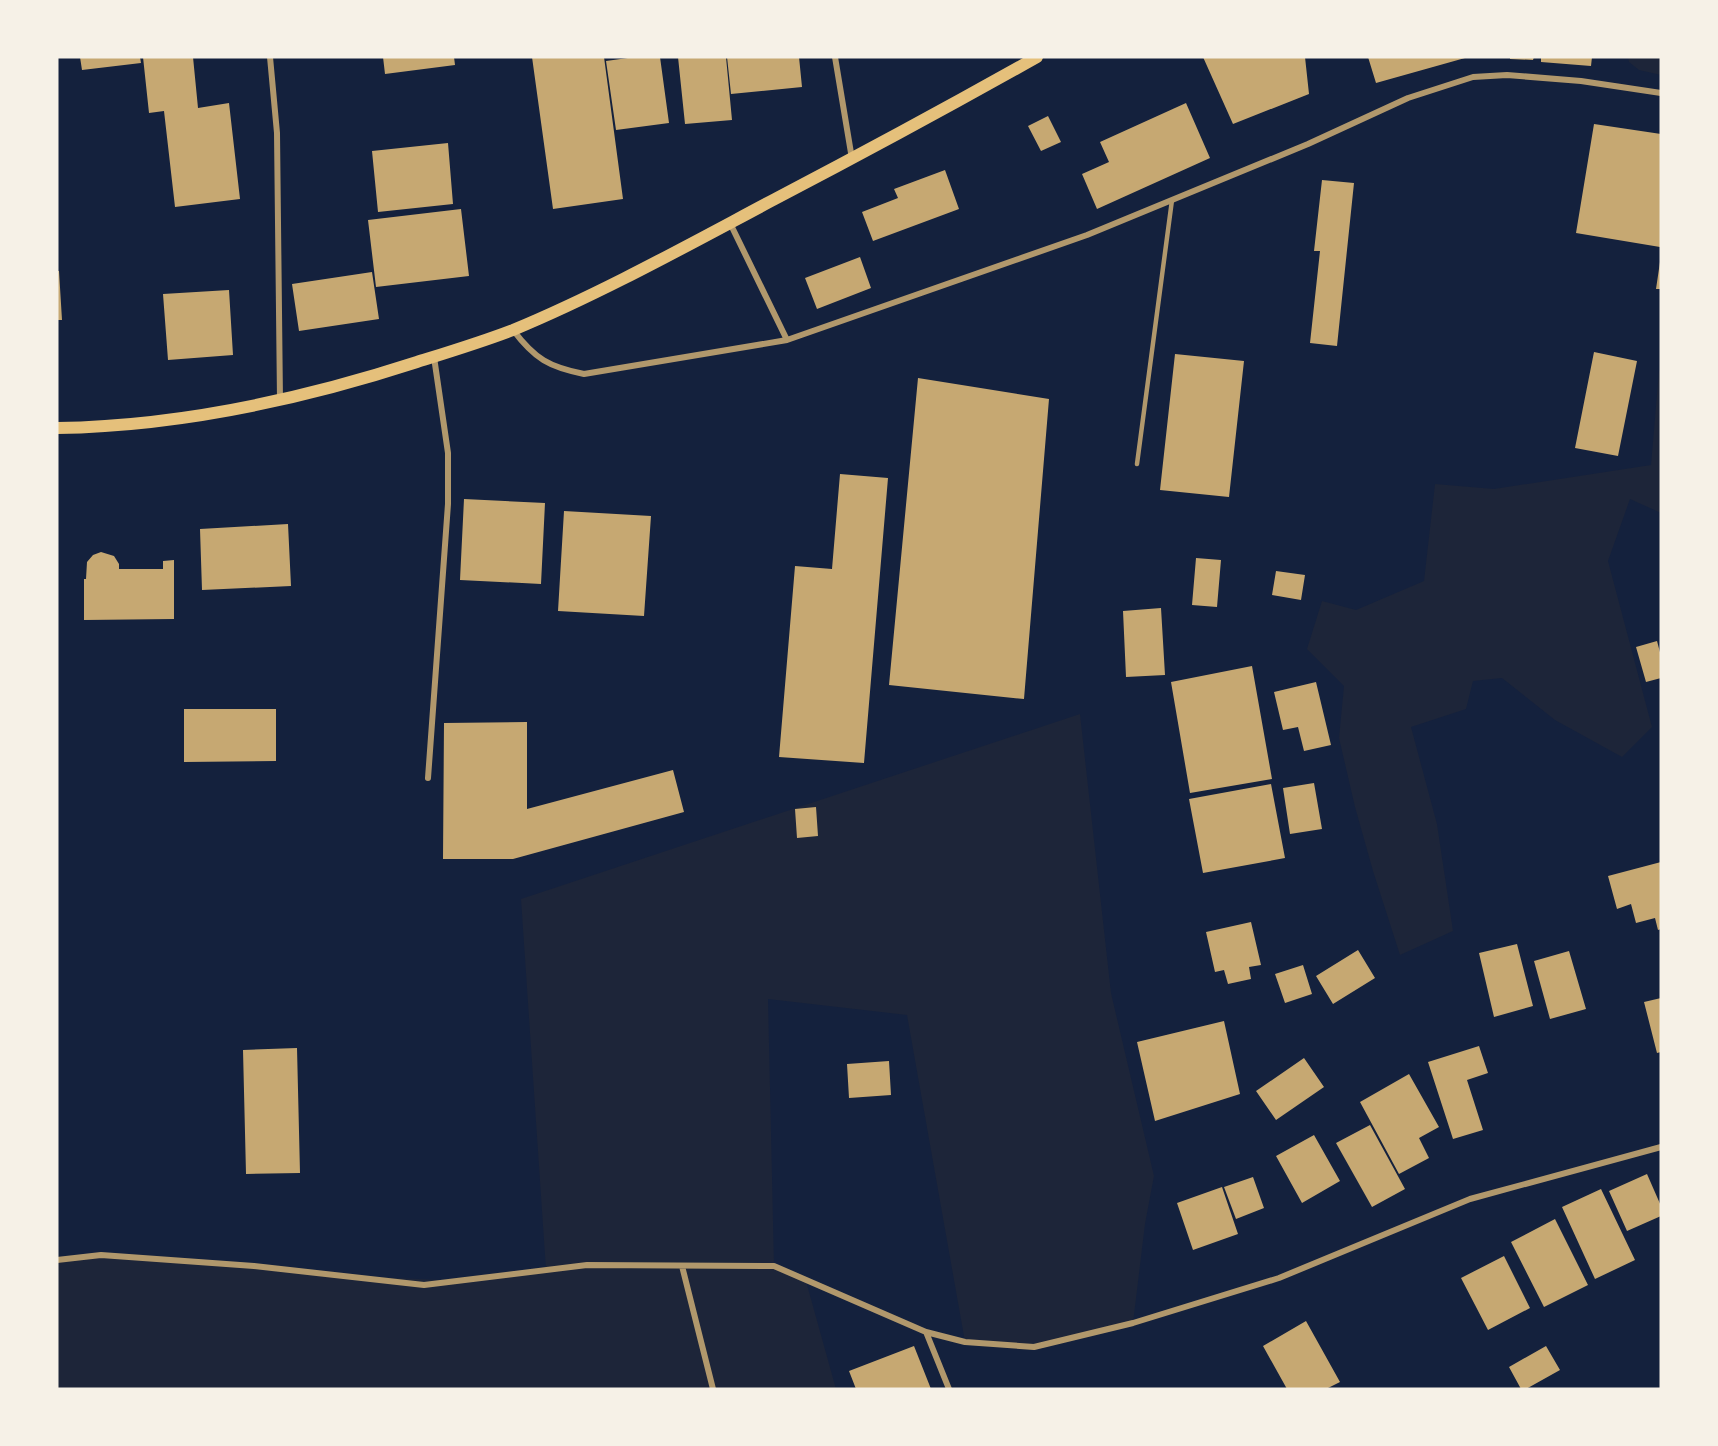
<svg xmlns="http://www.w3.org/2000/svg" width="1718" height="1446" font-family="'Roboto Condensed',sans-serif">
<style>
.green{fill:#1d2539}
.building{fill:#c6a872}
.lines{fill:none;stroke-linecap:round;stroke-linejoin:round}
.service{stroke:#b1986c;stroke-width:4.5}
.minor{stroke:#b1986c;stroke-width:6}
.secondary{stroke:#e5c07b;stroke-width:12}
</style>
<rect width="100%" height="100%" fill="#14213d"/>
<path class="green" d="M1628,57H1661V75L1639,70L1629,62Z
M1659,371H1661V513L1630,499L1608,561L1652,727L1622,757L1555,720L1502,678L1473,681L1466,709L1411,727L1437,824L1453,931L1400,955L1373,871L1355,807L1339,738L1344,686L1307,649L1322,601L1356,610L1424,581L1435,484L1494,489L1651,465Z
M1080,714L1111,993L1154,1176L1145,1224L1133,1323L1034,1347L965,1342L907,1015L768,999L774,1265L806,1281L836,1389H57V1260L101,1255L330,1275L463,1281L546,1270L521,899Z"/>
<path class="building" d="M80,57H140L141,63L82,70Z
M143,57H193L198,108L229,103L240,199L175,207L164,111L149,113Z
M383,57H454L455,65L385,74Z
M532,57H604L623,199L553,209Z
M635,57H660L669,123L616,130L606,61Z
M678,57H726L732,120L685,124Z
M727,57H799L802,87L731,94Z
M1203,57H1305L1309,94L1233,124Z
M1368,57H1465V58L1376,83Z
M1510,57H1534L1533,60L1510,59Z
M1541,57H1592L1591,66L1541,62Z
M1186,103L1210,158L1097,209L1082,174L1109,162L1100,142Z
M1048,116L1061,142L1041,151L1028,126Z
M1594,124L1661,134L1660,247L1576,233Z
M448,143L453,204L378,212L372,151Z
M945,170L959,209L873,241L862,212L898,198L894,189Z
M1322,180L1354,183L1337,346L1310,343L1320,251H1314Z
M461,209L469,276L376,287L368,220Z
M860,257L871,288L817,309L805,278Z
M1660,262H1661V289H1656Z
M57,271H59L62,320H57Z
M372,272L379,319L299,331L292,284Z
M229,290L233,355L168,360L163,294Z
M1594,352L1637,361L1618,456L1575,448Z
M1175,354L1244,361L1229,497L1160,490Z
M918,378L1049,399L1024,699L889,685Z
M840,474L888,478L864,763L779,757L795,566L832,569Z
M464,499L545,503L541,584L460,580Z
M564,511L651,516L644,616L558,611Z
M288,524L291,586L202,590L200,529Z
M101,552L114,556L119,564V569H163V561L174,560V619L84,620V579H86L87,562L93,555Z
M1196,558L1221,560L1217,607L1192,605Z
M1276,571L1305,575L1301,600L1272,595Z
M1161,608L1165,675L1126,677L1123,611Z
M1657,641L1661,656V678L1646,682L1636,647Z
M1252,666L1272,779L1190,793L1171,682Z
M1316,682L1331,745L1304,751L1298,727L1283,730L1274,692Z
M184,709H276V761L184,762Z
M527,722V809L673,770L684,812L513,859H443L444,723Z
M1314,783L1322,829L1290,834L1283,788Z
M1271,784L1285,858L1203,873L1189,799Z
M816,807L818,836L797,838L795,809Z
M1661,862V929L1658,930L1655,918L1636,923L1631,904L1617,909L1608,876Z
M1251,922L1261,965L1249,967L1251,979L1228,984L1224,970L1215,972L1206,932Z
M1517,944L1533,1006L1494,1017L1479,953Z
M1358,950L1375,978L1333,1004L1316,976Z
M1569,951L1586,1009L1550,1019L1534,961Z
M1303,965L1312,994L1285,1003L1275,974Z
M1661,998V1052L1657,1053L1644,1002Z
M1224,1021L1240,1094L1155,1121L1137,1042Z
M1479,1046L1488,1073L1467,1080L1483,1130L1453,1139L1428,1062Z
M297,1048L300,1173L246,1174L243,1050Z
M1304,1058L1324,1087L1276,1120L1256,1091Z
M889,1061L891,1095L849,1098L847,1064Z
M1409,1074L1439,1127L1419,1138L1429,1158L1399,1174L1360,1102Z
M1370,1125L1405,1189L1372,1207L1336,1143Z
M1314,1135L1340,1181L1302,1203L1276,1156Z
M1647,1174L1661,1206V1216L1627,1231L1609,1191Z
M1253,1177L1264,1208L1236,1219L1224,1187Z
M1222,1187L1238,1234L1193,1250L1177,1203Z
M1601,1189L1635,1260L1595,1279L1562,1207Z
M1555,1219L1588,1285L1544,1307L1511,1242Z
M1504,1256L1530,1308L1488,1330L1461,1278Z
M1306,1321L1340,1382L1326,1389H1287L1263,1346Z
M914,1346L931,1389H856L849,1371Z
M1546,1346L1560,1370L1526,1389H1521L1509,1367Z"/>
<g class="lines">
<path class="service" d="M1137,464L1172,200"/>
<path class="minor" d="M270,57L277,133L280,400
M835,57L852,159
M730,223L787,340
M513,330C535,359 549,367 584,374L787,340L1087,235L1308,144L1408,98L1473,77L1507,75L1581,81L1661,93
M428,778L448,504V453L434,357
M57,1260L101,1255L254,1266L424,1285L587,1265L774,1266L926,1332L965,1342L1034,1347L1133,1323L1279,1278L1470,1199L1661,1147
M682,1266L713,1389
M926,1332L949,1389"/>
<path class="secondary" d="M57,428C180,426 300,400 417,362C449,352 482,342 513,330C602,293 690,244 775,199C863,153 950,106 1037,57"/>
</g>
<rect width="1718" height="1446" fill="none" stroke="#f6f1e7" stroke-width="117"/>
</svg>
